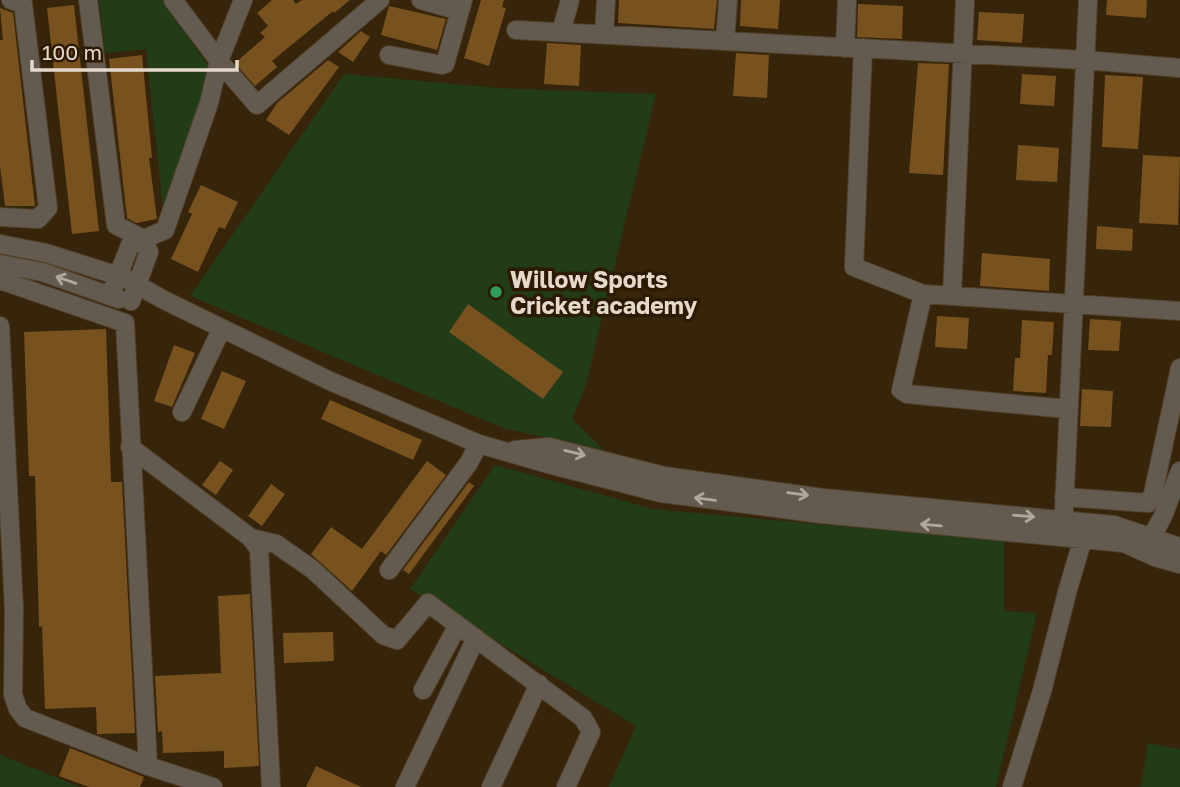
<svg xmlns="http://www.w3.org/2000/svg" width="1180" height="787" font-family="'Golos Text',sans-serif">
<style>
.green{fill:#223c18}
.building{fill:#78521e}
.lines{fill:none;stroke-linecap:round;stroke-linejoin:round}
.minor-casing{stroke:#52412a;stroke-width:20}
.minor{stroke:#645b50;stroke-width:18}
.oneway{stroke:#b1a79a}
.leisure-dot{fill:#2e9e5b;stroke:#2c1a03;stroke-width:2.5}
.labels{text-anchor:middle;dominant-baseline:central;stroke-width:7;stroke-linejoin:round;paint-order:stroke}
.poi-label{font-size:23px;font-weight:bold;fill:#e5d9cb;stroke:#2c1a03;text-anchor:start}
</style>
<rect width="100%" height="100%" fill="#36240b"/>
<path class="green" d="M99,0H162L210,68L164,218L146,49L105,53Z
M344,74L498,88L656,94L585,388L572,419L604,450L503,428L190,296Z
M495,465L653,509L1004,541V611L1037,613L996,787H609L636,726L410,589Z
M1148,743L1180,749V787H1141Z
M0,755L80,787H0Z"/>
<path class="building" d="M272,0H293L296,4L302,0H350L334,13L333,11L272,61L277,67L255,86L235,63L265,37L260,33L268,26L257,13Z
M481,0H504L502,7L506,8L489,66L464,58Z
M619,0H717L714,29L618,23Z
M741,0H780L778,29L740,26Z
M1107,0H1147L1146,18L1106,15Z
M858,4L903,6L902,39L857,37Z
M74,5L99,231L72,234L47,8Z
M389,6L446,19L437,50L381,35Z
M0,8L13,13L35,206H5L0,166V40H3Z
M979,12L1024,14L1022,43L977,40Z
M361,31L370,37L353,62L338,52Z
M547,43L581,45L579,86L544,84Z
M736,53L769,55L767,98L733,96Z
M142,55L152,158H149L157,219L136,223L127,218L109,59Z
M328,60L339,67L289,135L266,120L277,103Z
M918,63L949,64L943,175L909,173Z
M1022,74L1056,76L1054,106L1020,104Z
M1105,75L1143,77L1138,149L1102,147Z
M1018,145L1059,148L1057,182L1016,180Z
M1143,155L1180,157L1178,225L1139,223Z
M201,185L238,202L225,229L219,227L198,272L171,259L192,214L188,212Z
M1097,226L1133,229L1132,251L1096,249Z
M982,253L1050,259L1049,291L980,286Z
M468,304L563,372L543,399L449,332Z
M937,316L969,318L967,349L935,347Z
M1090,319L1121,321L1119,351L1088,350Z
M1022,320L1054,322L1052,355H1048L1046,393L1013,391L1015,358H1020Z
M106,329L111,482H122L135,733L97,734L96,707L45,709L42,626L39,627L35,476H29L24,332Z
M174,345L195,353L172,407L154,401Z
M222,371L246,381L224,429L201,419Z
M1082,389L1113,391L1111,427L1080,426Z
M330,400L422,440L413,460L321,419Z
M220,461L233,470L216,495L202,485Z
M427,461L446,475L386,555L381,551L352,591L311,554L331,527L362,549Z
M469,482L474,486L409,574L403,570Z
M271,484L285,494L262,526L248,516Z
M250,594L259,766L224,768V751L163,753L162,731L158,732L155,676L221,673L218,596Z
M333,632L334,661L284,663L283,633Z
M70,748L144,777L140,787H89L59,776Z
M316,766L361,787H306Z"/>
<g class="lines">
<g class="minor-casing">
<path id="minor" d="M88,0L116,225L143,239L149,252L131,301
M173,0L219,61L257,105L380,0
M421,0L460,11
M516,30L1085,60L1180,68
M561,32L570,0
M604,34L606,0
M725,41L728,0
M845,48L847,0
M863,48L854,267L923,294L1180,311
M389,55L442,65L445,64L463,0
M0,217L38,219L48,208L23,4L11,0
M0,244L46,253L125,278L164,300L330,381L479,444L548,464L661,493L821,514L1124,543L1155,557L1180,564
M0,264L42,272L119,299
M0,280L125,323L148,766
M923,294L901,390L907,394L1068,409
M110,296L130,245L165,230L209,103L219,61L243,0
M952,296L965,0
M0,326L14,609L13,695L18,709L25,718L148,766L213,787
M182,412L222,328
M130,447L251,538L259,549L271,787
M515,450L549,447L664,476L823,498L1114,525L1180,547
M1064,497L1148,503L1153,494L1180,368
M1063,531L1088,0
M251,538L276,544L312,569L383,635L397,640L428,603L583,718L591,732L566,787
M1146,548L1163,516L1180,471
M389,570L468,464L479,444
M423,690L458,625
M405,787L476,638
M491,787L539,684
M1012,787L1042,691L1068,589L1086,528"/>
</g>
<use href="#minor" class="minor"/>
</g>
<defs><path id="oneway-shaft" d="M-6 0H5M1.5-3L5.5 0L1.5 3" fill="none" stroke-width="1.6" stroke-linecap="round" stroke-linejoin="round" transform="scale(1.75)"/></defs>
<g class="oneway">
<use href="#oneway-shaft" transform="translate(66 280) rotate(-161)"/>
<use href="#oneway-shaft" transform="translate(575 453) rotate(14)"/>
<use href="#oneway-shaft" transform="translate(798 494) rotate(8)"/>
<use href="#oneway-shaft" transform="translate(705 499) rotate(-172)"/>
<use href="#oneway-shaft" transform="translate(1024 516) rotate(5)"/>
<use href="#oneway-shaft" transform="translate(931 525) rotate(-175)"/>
</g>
<circle class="leisure-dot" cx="496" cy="292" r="7"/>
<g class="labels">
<g class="poi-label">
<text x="510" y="279">Willow Sports<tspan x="510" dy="26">Cricket academy</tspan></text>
</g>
</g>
<path d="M32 60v10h205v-10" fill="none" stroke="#e5d9cb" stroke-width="3.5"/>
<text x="42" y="60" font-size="21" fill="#e5d9cb" stroke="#2c1a03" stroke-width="5" paint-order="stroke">100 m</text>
</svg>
